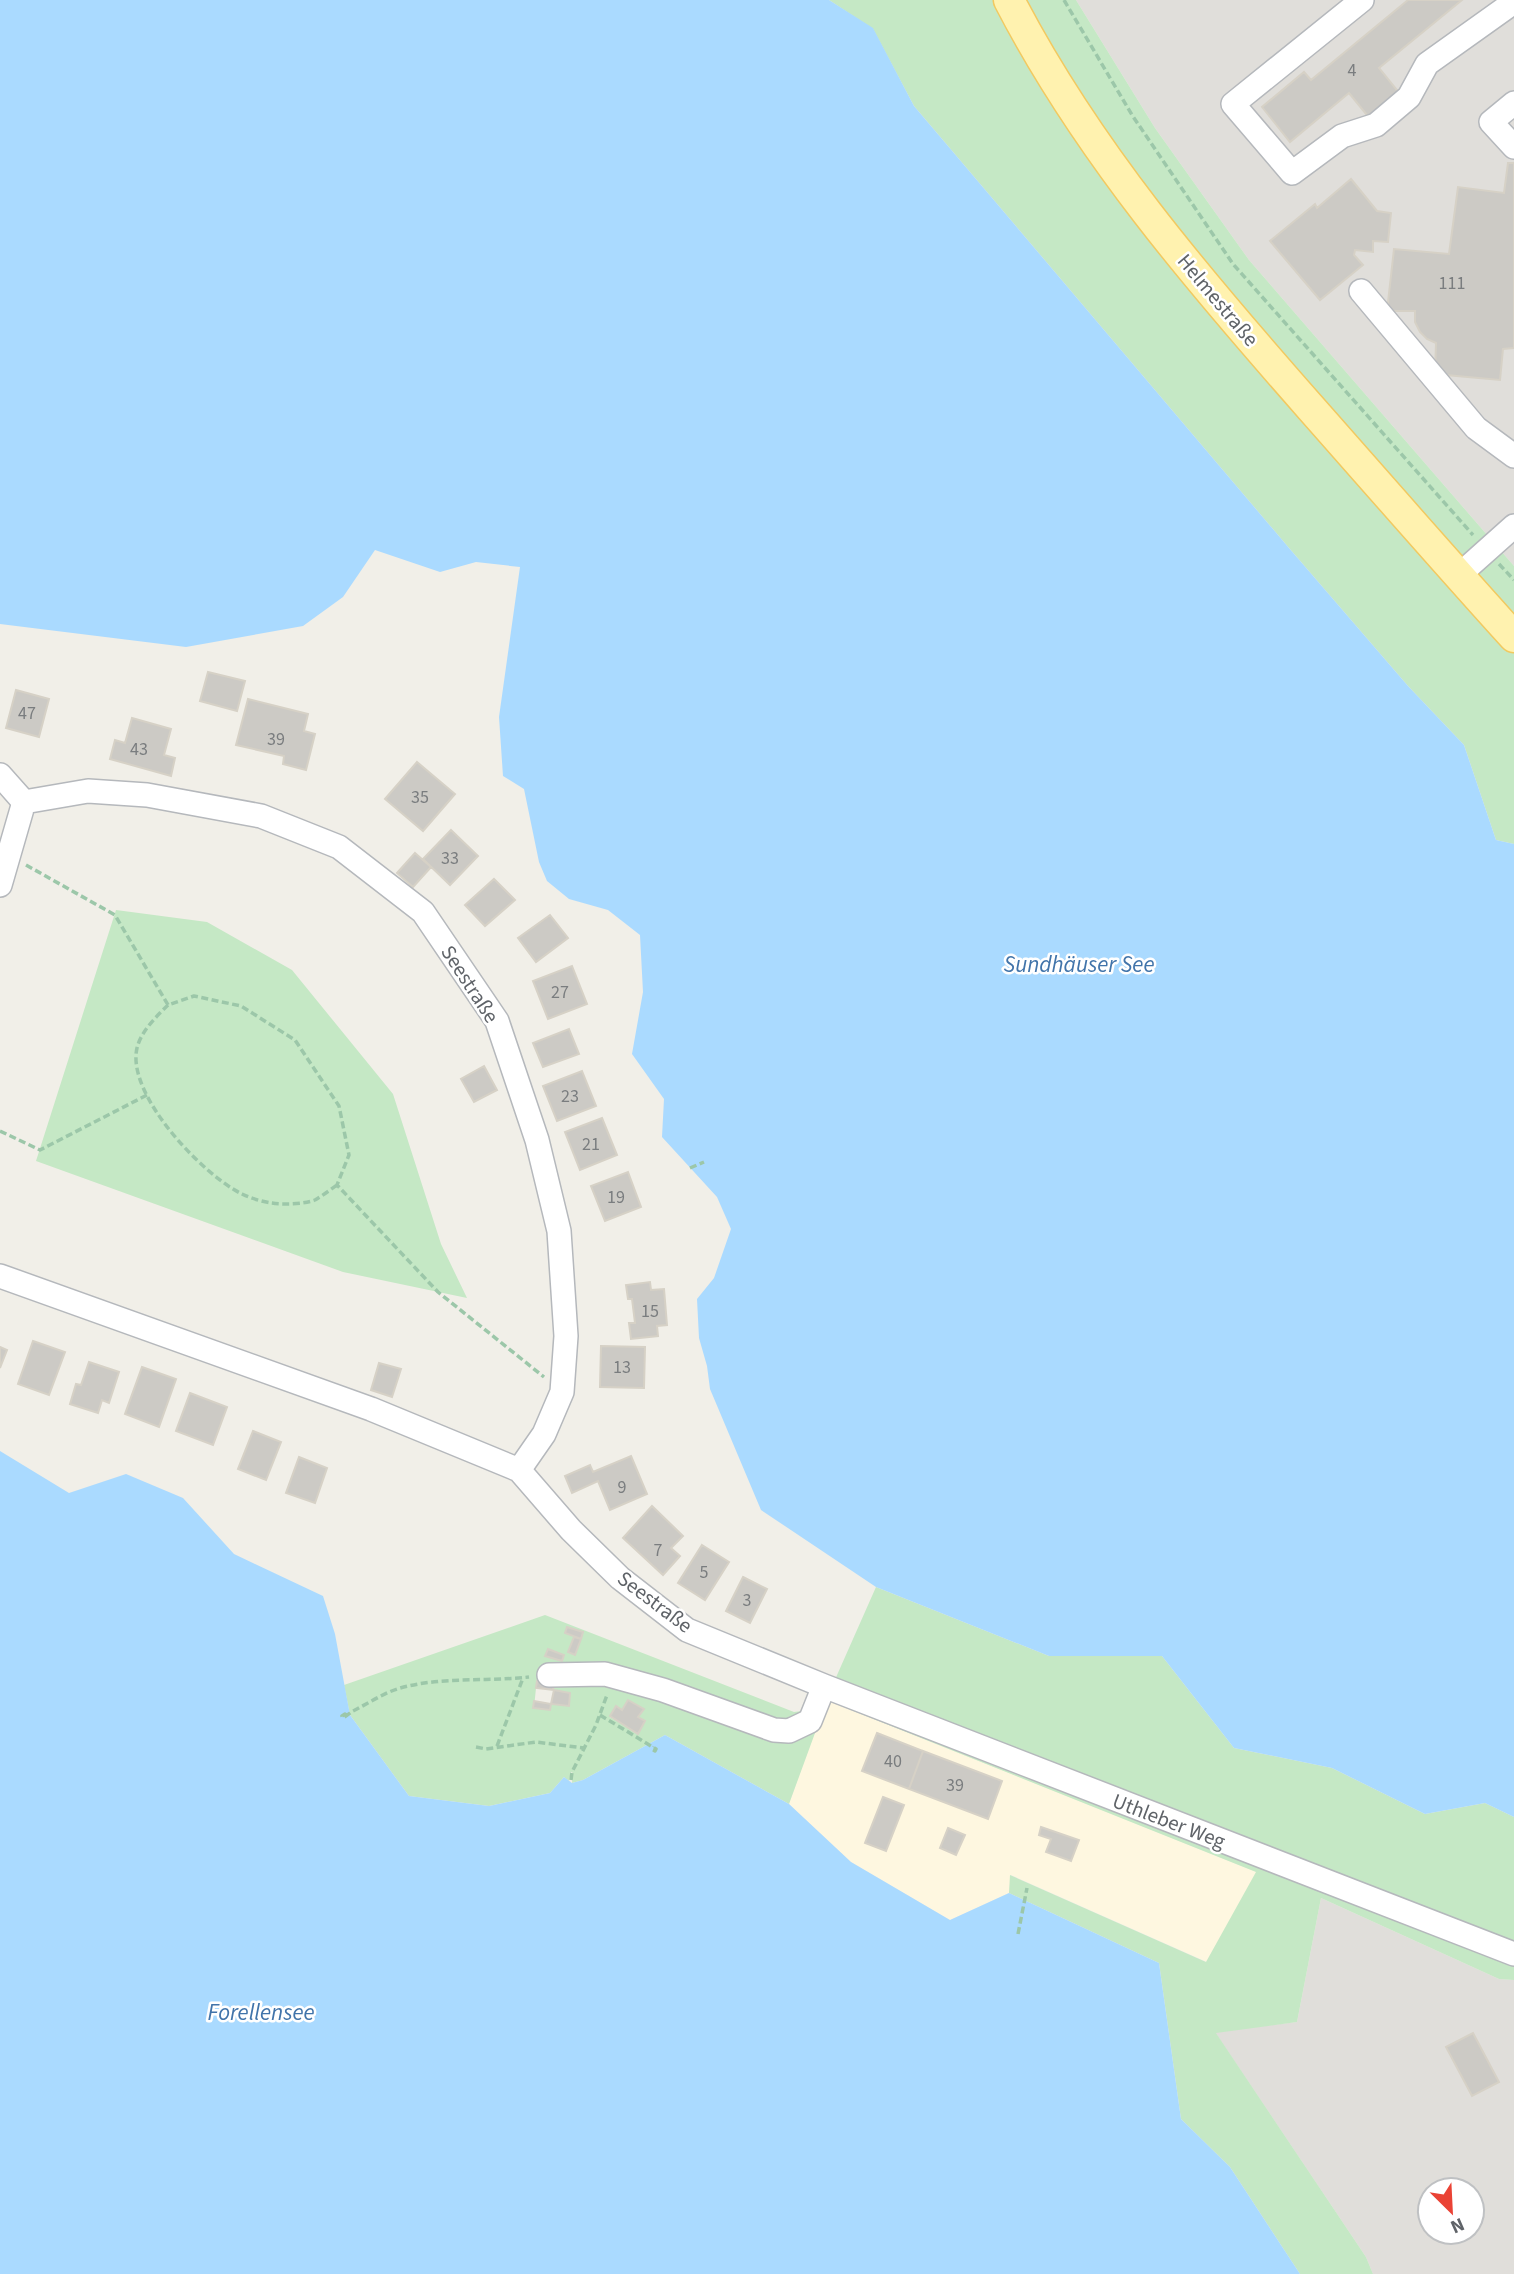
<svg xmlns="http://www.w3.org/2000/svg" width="1514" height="2274" font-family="'Source Sans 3',sans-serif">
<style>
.commercial{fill:#fef7e0}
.industrial{fill:#e0deda;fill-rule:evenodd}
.green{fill:#c5e8c5;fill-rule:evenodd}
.water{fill:#aadaff}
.building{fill:#cccac5;stroke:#d6d1c6;stroke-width:2}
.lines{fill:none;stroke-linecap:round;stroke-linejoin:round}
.minor-casing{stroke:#b5b8bc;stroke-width:26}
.major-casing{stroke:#f2c960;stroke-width:33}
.path{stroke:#9cc7a9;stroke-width:3.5;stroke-dasharray:7 3.5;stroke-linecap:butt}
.minor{stroke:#fff;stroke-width:23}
.major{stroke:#fff2af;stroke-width:30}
.labels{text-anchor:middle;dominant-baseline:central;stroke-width:5;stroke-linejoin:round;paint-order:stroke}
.number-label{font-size:18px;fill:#7a7d7f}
.street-label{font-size:21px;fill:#5f6368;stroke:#fff}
.water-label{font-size:23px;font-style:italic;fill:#4174aa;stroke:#fff}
</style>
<rect width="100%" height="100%" fill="#f1efe8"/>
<path class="commercial" d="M826,1700L1257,1872L1207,1962L1011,1875L1009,1893L950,1920L851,1862L789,1804Z"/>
<path class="industrial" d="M1076,0H1514V566L1249,260L1155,128Z
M1321,1898L1499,1979L1514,1980V2274H1373L1366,2257L1215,2032L1297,2022ZM1430,2190H1472V2232H1430Z"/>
<path class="green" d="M829,0H1076L1155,128L1249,260L1514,566V844L1496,840L1464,745L1408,686L1289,548L914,106L873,29Z
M116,910L207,922L292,970L393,1094L441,1244L467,1298L343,1272L36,1161Z
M876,1587L1049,1656H1162L1234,1748L1332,1768L1425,1814L1485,1803L1514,1817V1980L1499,1979L1321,1898L1297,2022L1216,2033L1366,2257L1373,2274H1300L1230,2167L1181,2119L1159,1963L1009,1893L1010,1875L1206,1962L1256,1872L826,1700Z
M545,1615L794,1712L810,1710L822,1714L789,1804L665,1735L583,1780L572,1783L573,1773L571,1772L569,1781L564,1777L550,1793L489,1806L409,1796L350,1715L344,1685ZM554,1684V1690L570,1693L569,1706L551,1704L550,1710L534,1708L536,1688ZM628,1700L643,1709L638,1717L645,1722L638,1733L610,1717L616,1707L622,1710Z"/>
<path class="water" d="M0,0H829L873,28L914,106L1289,548L1408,686L1464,745L1496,840L1514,844V1817L1485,1803L1425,1814L1332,1768L1234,1748L1162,1656H1049L876,1587L761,1510L710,1389L707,1366L699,1338L697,1299L714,1278L731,1229L717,1197L662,1137L664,1099L632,1054L643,992L640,935L608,910L569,899L547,881L539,862L524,789L503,776L499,717L520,567L476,562L440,572L375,550L343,597L303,626L186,647L0,624Z
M0,1451L69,1493L126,1474L183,1498L234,1554L323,1596L335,1634L350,1715L409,1796L489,1806L550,1793L564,1777L572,1783L583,1780L665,1735L789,1804L851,1862L950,1920L1009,1893L1159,1963L1181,2119L1230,2167L1300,2274H0Z"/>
<path class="building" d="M1408,0H1462L1379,68L1401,95L1371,120L1349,93L1290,142L1262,107L1304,72L1311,80Z
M1508,163H1514V348L1503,349L1500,380L1435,374L1436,343L1427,339L1420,332L1415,322V311H1387L1394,249L1449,254L1458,187L1504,193Z
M1351,179L1377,211L1391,213L1388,242L1373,241V252L1355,250L1354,255L1363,265L1320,300L1270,241L1315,204L1317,208Z
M208,672L245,681L237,711L200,701Z
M16,690L49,699L39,737L6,728Z
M248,699L308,714L304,731L315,734L306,770L283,764L284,756L236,745Z
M132,718L171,729L164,755L175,758L171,776L110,759L115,740L125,743Z
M417,762L455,794L423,831L385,799Z
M451,830L478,856L450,885L423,859Z
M415,853L431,867L413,887L397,873Z
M494,879L515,900L485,926L465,905Z
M550,915L568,938L536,962L518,938Z
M572,966L587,1004L548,1019L533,981Z
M569,1029L579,1054L543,1067L533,1043Z
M484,1066L497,1090L474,1102L461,1079Z
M582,1071L596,1106L557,1121L543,1086Z
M602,1118L617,1155L580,1170L565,1132Z
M628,1172L641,1207L605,1221L591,1186Z
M650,1282L651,1290L664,1289L667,1325L657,1326L658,1336L631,1339L629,1323H635L632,1299H628L626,1285Z
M33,1341L65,1352L49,1395L18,1384Z
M601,1346L645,1347L644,1388L600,1387Z
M0,1347L7,1350L0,1368Z
M89,1362L119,1372L109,1403L102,1400L98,1413L70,1404L76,1384L81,1385Z
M379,1363L401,1369L392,1397L371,1390Z
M142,1367L176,1379L159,1427L125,1414Z
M190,1393L227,1407L213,1445L176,1431Z
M253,1431L281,1442L266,1480L238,1469Z
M631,1456L647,1494L610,1510L598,1481L572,1493L565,1476L590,1465L593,1472Z
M299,1457L327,1468L315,1503L286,1493Z
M652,1506L683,1536L671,1548L680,1556L663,1575L623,1538Z
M702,1545L729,1562L705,1600L678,1583Z
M743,1577L767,1589L750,1623L726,1611Z
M567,1627L583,1632L581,1639L565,1633Z
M574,1637L581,1639L575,1655L568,1652Z
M548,1649L564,1655L562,1661L545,1656Z
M537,1681L554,1684L553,1690L536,1688Z
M554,1690L570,1693L569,1706L551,1704Z
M628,1700L644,1709L638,1717L645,1721L638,1734L610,1716L616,1706L622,1710Z
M534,1701L551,1704L550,1710L533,1708Z
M877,1733L923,1751L909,1789L862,1771Z
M923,1751L1002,1781L988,1819L909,1789Z
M883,1797L904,1805L886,1851L865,1843Z
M1041,1827L1079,1840L1071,1861L1046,1852L1051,1839L1039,1835Z
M948,1828L965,1835L956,1855L940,1848Z
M1473,2033L1499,2082L1472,2096L1446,2047Z"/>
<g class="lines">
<g class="minor-casing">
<path id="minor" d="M1362,0L1233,104L1292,173L1342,136L1376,125L1409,97L1427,64L1514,2
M1514,103L1491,122L1514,147
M1361,291L1476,428L1514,456
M1458,576L1514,526
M0,775L24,802L0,885
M24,802L88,791L147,795L261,816L339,847L423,912L497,1021L537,1140L559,1231L566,1336L562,1392L544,1434L519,1470
M0,1276L371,1409L519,1470L571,1530L620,1578L687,1630L824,1686L1514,1954
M549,1675L605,1674L663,1690L774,1730L789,1731L810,1721L824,1686"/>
</g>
<g class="major-casing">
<path id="major" d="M1009,0C1087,151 1199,281 1310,407C1378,484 1445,561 1514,637"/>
</g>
<path class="path" d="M1064,0L1132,115L1233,264L1473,535
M1499,564L1514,580
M26,865L115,915L168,1005L194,996L241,1006L295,1040L339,1106L349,1155L337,1185L438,1292L544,1377
M168,1005C157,1016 141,1031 137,1048C126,1095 203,1175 242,1194C250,1198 263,1202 272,1203C283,1205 305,1204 315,1200C322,1196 330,1190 337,1185
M0,1131L40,1150L147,1095
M690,1168L704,1162
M600,1715L656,1749L655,1751L652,1749L654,1747
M347,1716L345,1714L342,1716L343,1718L353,1711C367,1704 382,1694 397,1689C440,1676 485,1682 529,1677
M497,1746L523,1678
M476,1747L486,1749L536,1742L584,1748
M571,1780L572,1772L596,1725L607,1695
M1018,1934L1027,1888"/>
<use href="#minor" class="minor"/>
<use href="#major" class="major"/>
</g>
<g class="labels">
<g class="number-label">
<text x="1352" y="70">4</text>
<text x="1452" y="283">111</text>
<text x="27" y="713">47</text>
<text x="276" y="739">39</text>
<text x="139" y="749">43</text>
<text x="420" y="797">35</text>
<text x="450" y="858">33</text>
<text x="560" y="992">27</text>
<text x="570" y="1096">23</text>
<text x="591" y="1144">21</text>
<text x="616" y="1197">19</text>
<text x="650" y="1311">15</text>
<text x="622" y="1367">13</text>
<text x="622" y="1487">9</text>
<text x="658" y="1550">7</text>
<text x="704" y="1572">5</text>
<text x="747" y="1600">3</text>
<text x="893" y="1761">40</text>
<text x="955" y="1785">39</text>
</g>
<g class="street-label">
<text transform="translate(1218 300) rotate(50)">Helmestraße</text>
<text transform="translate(470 984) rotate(57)">Seestraße</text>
<text transform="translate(655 1602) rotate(37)">Seestraße</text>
<text transform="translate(1169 1821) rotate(21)">Uthleber Weg</text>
</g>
<g class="water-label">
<text x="1079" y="964">Sundhäuser See</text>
<text x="261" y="2012">Forellensee</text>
</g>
</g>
<g transform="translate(1451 2211) rotate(156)"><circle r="33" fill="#ffffff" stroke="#bfc1c3" stroke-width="2"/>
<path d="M0-5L12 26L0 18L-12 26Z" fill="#ea4335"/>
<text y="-10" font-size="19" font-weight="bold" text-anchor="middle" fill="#5f6368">N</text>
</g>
</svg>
